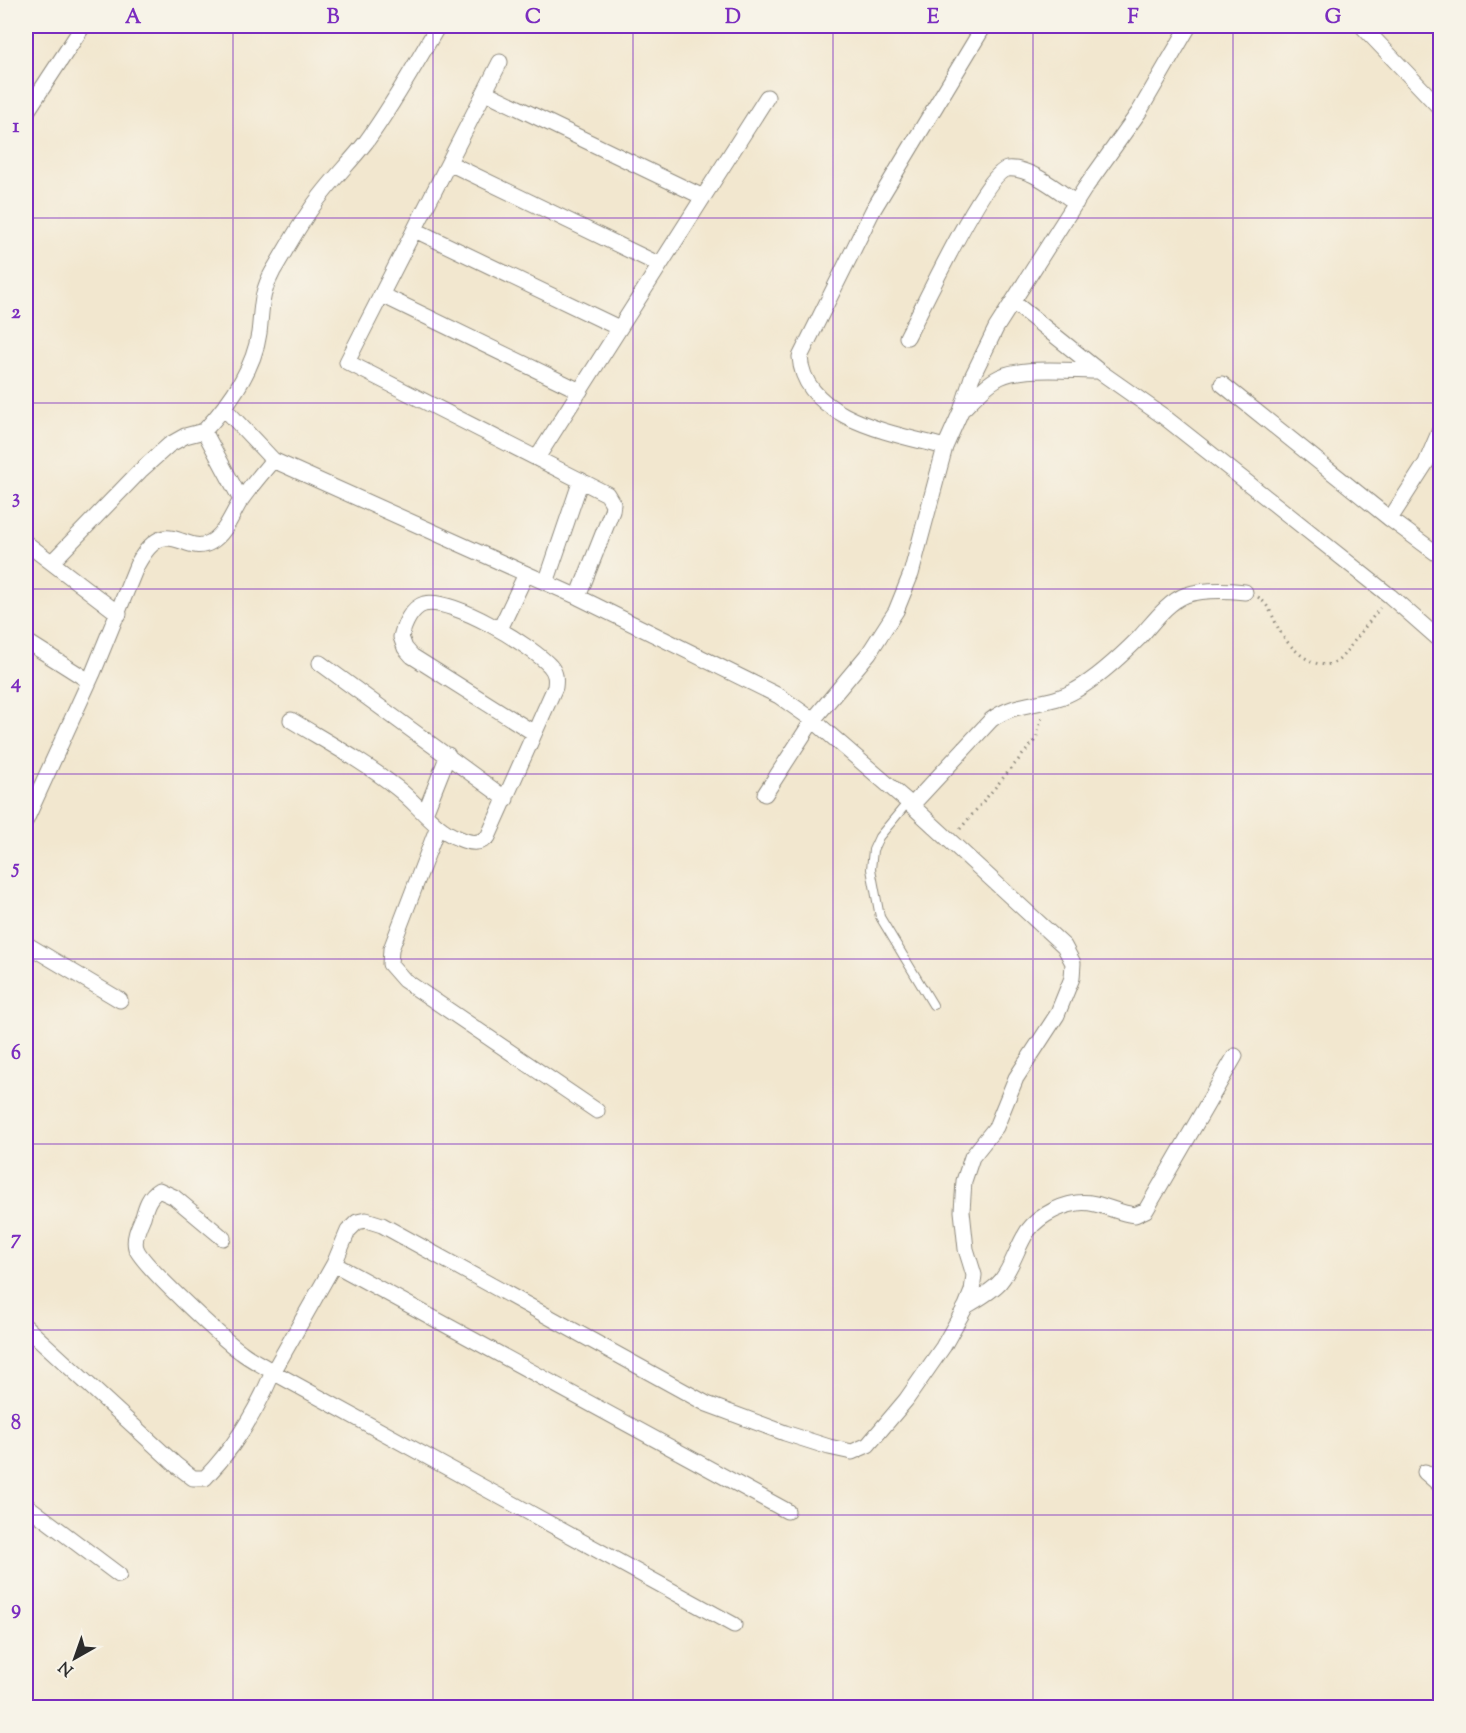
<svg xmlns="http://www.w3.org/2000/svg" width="1466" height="1733" font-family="'Sorts Mill Goudy',serif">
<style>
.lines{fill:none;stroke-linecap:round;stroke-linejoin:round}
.service-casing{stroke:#8e897d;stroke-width:10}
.minor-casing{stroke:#8e897d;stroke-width:17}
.path{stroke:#8e897d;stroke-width:3;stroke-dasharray:1.5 4.5;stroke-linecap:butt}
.service{stroke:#fff;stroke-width:8}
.minor{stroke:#fff;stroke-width:15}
.grid{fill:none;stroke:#7b2cbf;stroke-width:1.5;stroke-opacity:0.55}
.neatline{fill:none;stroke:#7b2cbf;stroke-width:2}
.grid-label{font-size:20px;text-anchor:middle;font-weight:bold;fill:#7b2cbf}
</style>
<rect width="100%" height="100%" fill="#f7f3e8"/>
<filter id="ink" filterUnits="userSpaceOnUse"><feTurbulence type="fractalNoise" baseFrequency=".0167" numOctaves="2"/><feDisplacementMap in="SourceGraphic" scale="12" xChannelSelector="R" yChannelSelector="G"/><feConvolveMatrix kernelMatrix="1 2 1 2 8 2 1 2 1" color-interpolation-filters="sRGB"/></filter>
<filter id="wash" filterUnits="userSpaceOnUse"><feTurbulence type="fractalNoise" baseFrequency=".008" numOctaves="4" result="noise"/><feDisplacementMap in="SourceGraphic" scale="24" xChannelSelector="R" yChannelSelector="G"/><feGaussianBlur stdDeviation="1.35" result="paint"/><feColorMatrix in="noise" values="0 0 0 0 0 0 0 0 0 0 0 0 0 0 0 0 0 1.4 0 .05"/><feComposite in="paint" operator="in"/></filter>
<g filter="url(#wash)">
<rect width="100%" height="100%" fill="#f2e7cf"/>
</g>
<g filter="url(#ink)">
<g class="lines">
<g class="service-casing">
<path id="service" d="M908,802L879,837L873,850L871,869L880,917L933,1005"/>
</g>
<g class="minor-casing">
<path id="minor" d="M1362,26L1440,108
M500,62L347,362L607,494L613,504L612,511L578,597
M485,92L703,197
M26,113L83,26
M449,163L660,265
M415,230L619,328
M382,295L580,391
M1013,302L1099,371L1163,416L1282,510L1390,596L1440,640
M907,337C921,311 985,173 1007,169C1029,166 1059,191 1076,203
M1222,384L1390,519L1440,556
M964,408C975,397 986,384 1000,377C1023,366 1072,371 1099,371
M225,409L273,460
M204,431C229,404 254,370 259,333C262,309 260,294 273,271C285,251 297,229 311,209C327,185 348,165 366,142C393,105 415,65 438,26
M945,447C897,434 804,420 800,357L873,210L984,26
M537,458L767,97
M1390,519L1426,463L1440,430
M26,543L119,614
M52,562L140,471L169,445L185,436L204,431L241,500
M546,583L581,480
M500,629L526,574
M26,641L89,681
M320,663L506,799
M291,720C327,742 364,762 397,788C418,804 434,829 458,838C469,843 479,845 488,837L555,687C556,679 556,673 550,666C532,646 452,597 424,604C411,608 404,625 401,637L405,648L412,656L534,733
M765,794L813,720L869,653L896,611L911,574L945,447L961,411L972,377L996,328L1085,188L1139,112L1189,26
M912,805L991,720C1016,700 1048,707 1076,690C1099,677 1120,657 1139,638C1152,624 1167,602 1186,595C1204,589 1226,590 1245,592
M425,813L448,755
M26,820L93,673L137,565C167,510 184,558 211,542C226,533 232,514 241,500C251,486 262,473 273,460L578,597L779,696L813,720L908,802L1064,946L1073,963L1072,978L1057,1015L1016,1078L996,1127L972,1157L964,1181L962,1211L966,1249L974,1275L972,1291L966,1306L943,1347L906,1400L868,1445L852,1452L829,1447L785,1433L707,1404L382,1225L366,1220L357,1222L348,1231L334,1264L273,1372C263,1365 251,1360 241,1352C224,1340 141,1264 136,1248C133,1238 139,1226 143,1217C146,1206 149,1196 159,1190L174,1197L223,1238
M438,826L391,949L390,964L404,980L597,1111
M26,944L120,1000
M334,1264L787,1511
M966,1306C978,1299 991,1292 1000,1282C1011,1269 1016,1251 1024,1237C1033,1219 1057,1206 1077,1203C1098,1200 1115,1213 1135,1215L1146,1210L1235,1056
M26,1327L176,1465L193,1478H205C235,1447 257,1410 273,1372L734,1625
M1425,1472L1440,1485
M26,1505L119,1575"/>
</g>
<path class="path" d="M1258,597C1273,608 1273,622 1283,636C1295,654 1323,676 1341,658L1380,608
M960,829L1036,739L1042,717"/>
<use href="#service" class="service"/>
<use href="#minor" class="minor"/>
</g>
</g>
<path class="grid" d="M233,26V1708M433,26V1708M633,26V1708M833,26V1708M1033,26V1708M1233,26V1708M26,218H1440M26,403H1440M26,589H1440M26,774H1440M26,959H1440M26,1144H1440M26,1330H1440M26,1515H1440"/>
<rect width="1466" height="1733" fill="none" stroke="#f7f3e8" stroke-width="66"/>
<g transform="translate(75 1658) rotate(220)" stroke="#f7f3e8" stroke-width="4.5" paint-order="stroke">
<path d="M0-4.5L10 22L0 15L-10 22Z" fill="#2b2b2b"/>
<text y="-9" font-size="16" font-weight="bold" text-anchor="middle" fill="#2b2b2b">N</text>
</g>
<rect x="33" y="33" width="1400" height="1667" class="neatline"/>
<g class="grid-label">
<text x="133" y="23">A</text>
<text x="333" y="23">B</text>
<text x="533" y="23">C</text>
<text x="733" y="23">D</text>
<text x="933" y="23">E</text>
<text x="1133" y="23">F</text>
<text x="1333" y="23">G</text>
<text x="16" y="132">1</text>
<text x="16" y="318">2</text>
<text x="16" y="503">3</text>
<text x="16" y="688">4</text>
<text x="16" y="873">5</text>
<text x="16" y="1059">6</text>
<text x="16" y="1244">7</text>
<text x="16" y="1429">8</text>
<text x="16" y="1614">9</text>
</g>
</svg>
